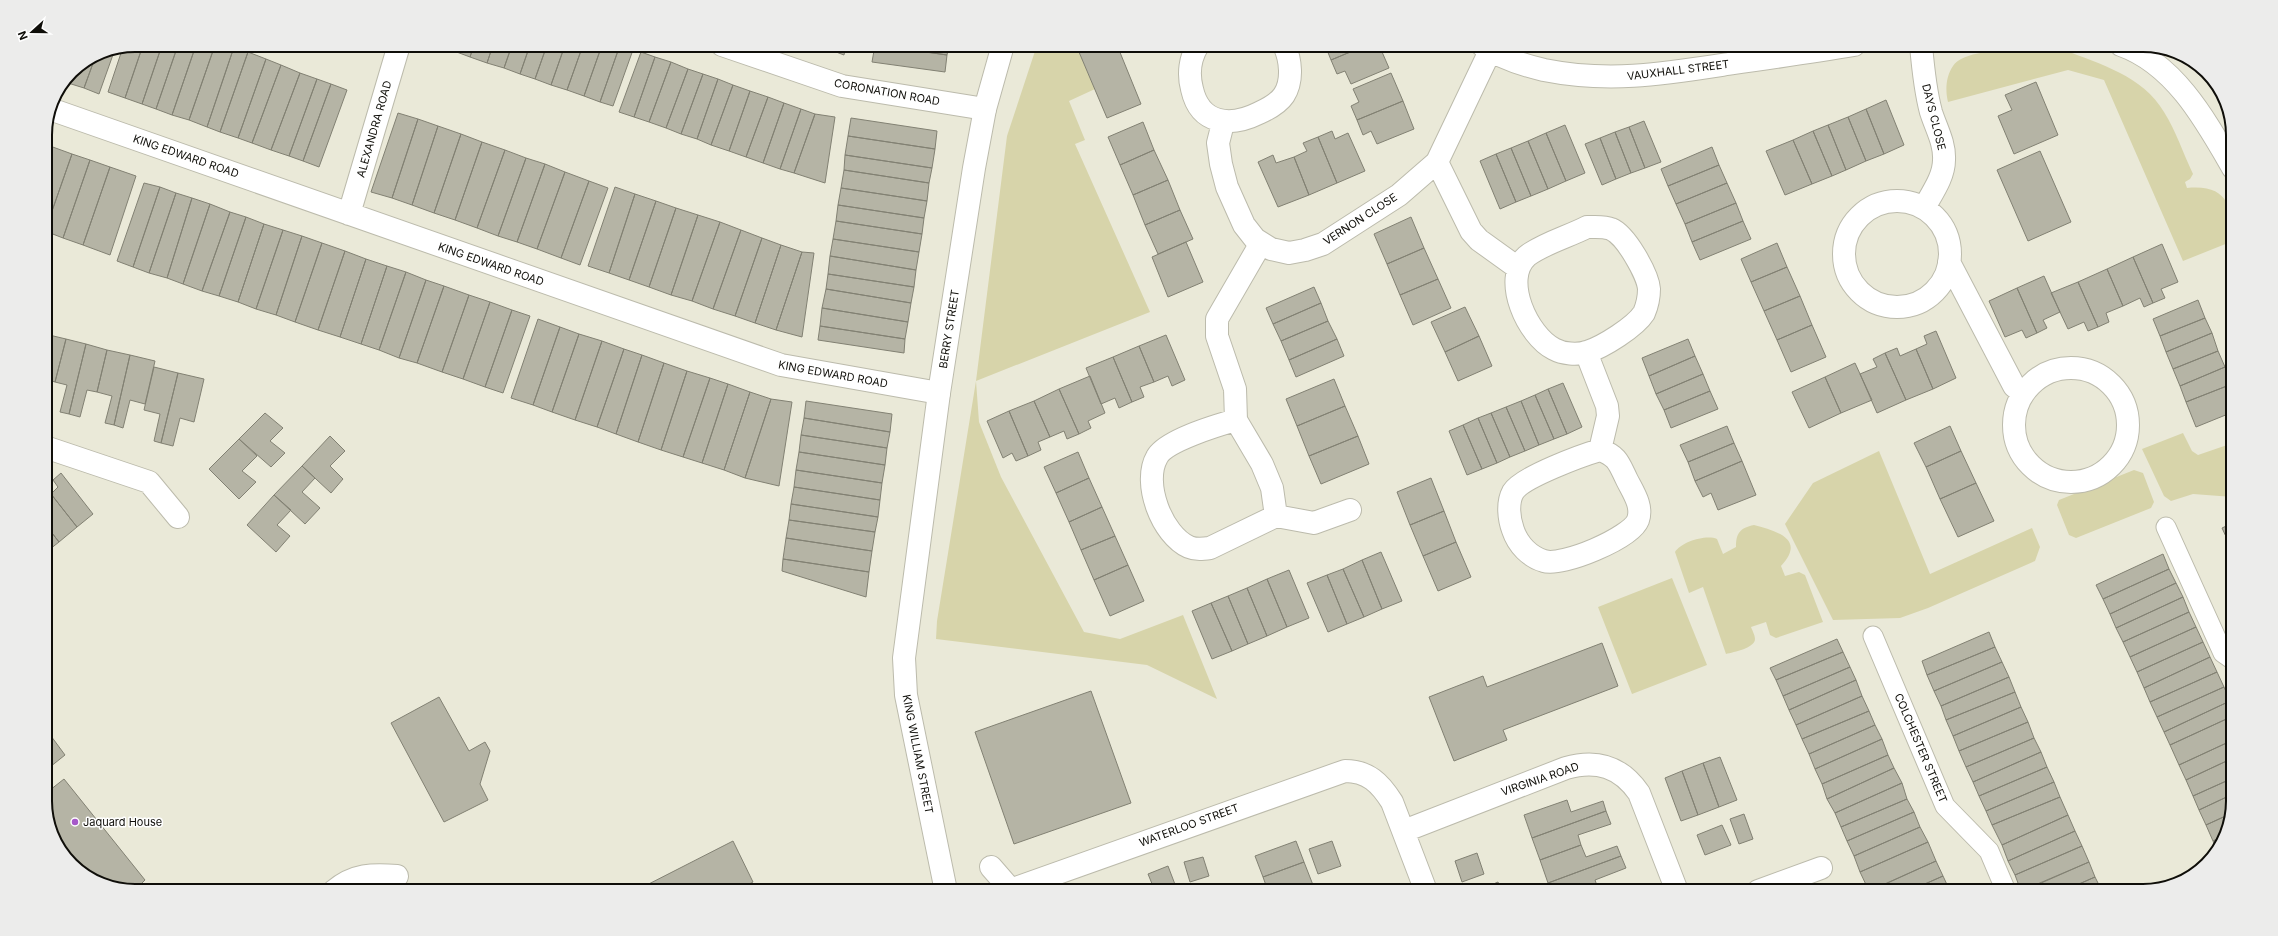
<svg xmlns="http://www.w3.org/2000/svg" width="2278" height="936" font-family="Inter,sans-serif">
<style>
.green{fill:#d7d4aa}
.building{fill:#b5b4a5;stroke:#828173}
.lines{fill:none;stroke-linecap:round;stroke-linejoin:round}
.pedestrian-casing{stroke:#bcbbac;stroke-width:21}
.minor-casing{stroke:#bcbbac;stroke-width:24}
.tertiary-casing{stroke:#bcbbac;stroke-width:24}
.pedestrian{stroke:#fff;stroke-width:19}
.minor{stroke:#fff;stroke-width:22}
.tertiary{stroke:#fff;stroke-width:22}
.poi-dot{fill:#a658c9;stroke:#fff;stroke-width:1.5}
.labels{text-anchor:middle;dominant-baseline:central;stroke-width:3;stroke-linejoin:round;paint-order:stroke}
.street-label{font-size:11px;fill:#0f0e09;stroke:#fff}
.poi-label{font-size:11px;fill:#0f0e09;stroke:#fff;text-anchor:start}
.rim{fill:none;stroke:#0f0e09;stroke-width:2}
</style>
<rect width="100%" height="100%" fill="#eae9d8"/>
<path class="green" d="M1037,45H1076L1095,89L1069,101L1085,140L1075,144L1150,312L976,381L979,422L1001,477L1084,632L1120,639L1183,615L1217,699L1147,665L936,639L937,621L976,381L1007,136Z
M2064,50C2100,64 2143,76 2164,112C2176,131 2183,153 2193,174L2190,179L2185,182L2187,188C2227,184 2233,206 2233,241L2183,261L2104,80L2068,70L1948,102C1945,90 1946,76 1953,66C1966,45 2040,50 2064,50Z
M2183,433L2192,451L2198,455L2233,443V497L2193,494L2171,501L2164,496L2142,449Z
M1879,451L1930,574L2032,528L2040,547L2035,561L1928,608L1900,618L1833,620L1785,524L1813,483Z
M2134,470L2143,473L2154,502L2151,508L2076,538L2069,535L2057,505L2059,500Z
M1754,525C1775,531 1807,538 1781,566L1785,576L1799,572L1805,575L1823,622L1776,638L1770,635L1766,622L1751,627C1752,630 1755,635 1755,639C1755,648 1734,652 1726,654L1703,587L1689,593L1675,552C1681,542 1706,534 1717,539L1723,554L1736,547C1736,533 1740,528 1754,525Z
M1672,578L1707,665L1632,694L1598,607Z"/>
<path class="building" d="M135,45H143L125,98L108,92L123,47Z
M143,45H162L142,104L125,98Z
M162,45H178L156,109L142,104Z
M178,45H196L172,115L156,109Z
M196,45H215L189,120L172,115Z
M215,45L234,47L207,127L189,120Z
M440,45H456L454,51Z
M456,45H474L470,57L454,51Z
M474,45H493L487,63L470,57Z
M493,45H512L504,68L487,63Z
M512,45H530L520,74L504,68Z
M530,45H547L535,79L520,74Z
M547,45H565L551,85L535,79Z
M565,45H583L567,90L551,85Z
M583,45H602L584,96L567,90Z
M602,45H620L600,102L584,96Z
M620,45L634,47L613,106L600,102Z
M824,45H846L844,55L823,47Z
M875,45L947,55L945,72L872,62Z
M879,45H949L947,55Z
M1076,45H1117L1141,104L1107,118Z
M1325,45H1367L1331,60Z
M1367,45H1379L1389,68L1351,84L1345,71L1337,74L1331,60Z
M234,47L248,52L220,132L207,127Z
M115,49L99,94L84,88L96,55L101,52Z
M248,52L266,59L238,138L220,132Z
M641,52L655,57L634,117L619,112Z
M96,55L84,88L68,83L73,70Z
M655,57L671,62L649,122L634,117Z
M266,59L281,65L252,143L238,138Z
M671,62L688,69L666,128L649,122Z
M281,65L300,73L271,150L252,143Z
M688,69L703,74L681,134L666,128Z
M300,73L317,79L289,156L271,150Z
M1391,73L1403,101L1357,120L1351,106L1359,102L1353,89Z
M703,74L718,79L697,139L681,134Z
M317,79L331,84L303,161L289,156Z
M718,79L733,85L711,145L697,139Z
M2036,82L2058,135L2014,154L1998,116L2012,110L2005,95Z
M331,84L347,90L319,167L303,161Z
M733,85L750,91L729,151L711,145Z
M750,91L768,97L746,157L729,151Z
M768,97L784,103L763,163L746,157Z
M1886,100L1904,145L1884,154L1866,109Z
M1403,101L1414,129L1377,144L1371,131L1363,135L1357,120Z
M784,103L801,109L780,169L763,163Z
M801,109L815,114L794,173L780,169Z
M1866,109L1884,154L1866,161L1848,117Z
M398,113L418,119L392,198L371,192Z
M815,114L835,117L825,183L794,173Z
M1848,117L1866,161L1846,170L1828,125Z
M851,118L937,131L935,149L848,136Z
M418,119L438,126L412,205L392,198Z
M1644,121L1661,162L1645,168L1629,127Z
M1143,122L1154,150L1120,165L1108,137Z
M1565,125L1585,173L1566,181L1546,133Z
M1828,125L1846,170L1832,176L1813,131Z
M438,126L461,134L434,213L412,205Z
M1629,127L1645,168L1631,173L1615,132Z
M1332,131L1335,139L1348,133L1365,171L1337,183L1318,137Z
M1813,131L1832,176L1812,184L1793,140Z
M1615,132L1631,173L1616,179L1600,138Z
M1546,133L1566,181L1548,189L1528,141Z
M461,134L482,142L455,220L434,213Z
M848,136L935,149L932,168L845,155Z
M1318,137L1337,183L1309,195L1294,157L1307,151L1303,143Z
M1600,138L1616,179L1602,185L1585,144Z
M1793,140L1812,184L1785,195L1766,151Z
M1528,141L1548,189L1531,196L1511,148Z
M482,142L505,150L477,228L455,220Z
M45,144L50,146L45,161Z
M50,146L72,154L45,231V161Z
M1712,147L1719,165L1668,186L1661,169Z
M1511,148L1531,196L1516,202L1496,154Z
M505,150L526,158L498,236L477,228Z
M1154,150L1168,180L1133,195L1120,165Z
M2040,151L2071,222L2028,241L1997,170Z
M72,154L90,160L63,238L45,231Z
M1496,154L1516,202L1500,209L1480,161Z
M845,155L932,168L929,183L844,170Z
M1273,155L1276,163L1294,157L1309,195L1278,207L1258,162Z
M526,158L545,164L517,242L498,236Z
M90,160L110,167L83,245L63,238Z
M545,164L565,172L537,249L517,242Z
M1719,165L1727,183L1676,204L1668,186Z
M110,167L136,176L110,255L83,245Z
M844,170L929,183L927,201L841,188Z
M565,172L589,181L561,258L537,249Z
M1168,180L1180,210L1145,225L1133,195Z
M589,181L608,188L580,265L561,258Z
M144,183L160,187L133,267L117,261Z
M1727,183L1736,203L1685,224L1676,204Z
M160,187L176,193L149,273L133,267Z
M615,187L635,194L609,273L588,266Z
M841,188L927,201L924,218L838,205Z
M176,193L192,198L167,278L149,273Z
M635,194L656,201L629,280L609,273Z
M192,198L210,204L183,284L167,278Z
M656,201L676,208L649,287L629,280Z
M1736,203L1743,221L1692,242L1685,224Z
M210,204L230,212L202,291L183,284Z
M838,205L924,218L922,234L836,221Z
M676,208L698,215L671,295L649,287Z
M1180,210L1193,239L1158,254L1145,225Z
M230,212L246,217L219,296L202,291Z
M698,215L720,222L692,301L671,295Z
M246,217L264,224L238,302L219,296Z
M1411,217L1424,248L1387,264L1374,234Z
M836,221L922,234L919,252L833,239Z
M1743,221L1751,239L1700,260L1692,242Z
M720,222L741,230L713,309L692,301Z
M264,224L283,230L256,309L238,302Z
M283,230L302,236L276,315L256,309Z
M741,230L762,238L735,316L713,309Z
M302,236L322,243L295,322L276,315Z
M762,238L781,245L755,323L735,316Z
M833,239L919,252L916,270L830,256Z
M1186,242L1203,282L1168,297L1152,257Z
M322,243L345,251L318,330L295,322Z
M1777,243L1787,267L1751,282L1741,259Z
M2162,244L2178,282L2161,289L2165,298L2153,303L2133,257Z
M781,245L802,252L776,330L755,323Z
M1424,248L1438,279L1400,295L1387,264Z
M345,251L366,259L340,337L318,330Z
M802,252L814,253L802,337L776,330Z
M830,256L916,270L914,287L828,274Z
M2133,257L2153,303L2144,307L2140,298L2123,306L2107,269Z
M366,259L387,266L361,344L340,337Z
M387,266L406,272L379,350L361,344Z
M1787,267L1800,296L1764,311L1751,282Z
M2107,269L2123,306L2106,313L2109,322L2098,327L2078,282Z
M406,272L426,280L399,358L379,350Z
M828,274L914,287L911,303L826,289Z
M2044,276L2060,312L2043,320L2047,328L2037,333L2017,288Z
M1438,279L1451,308L1413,325L1400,295Z
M426,280L444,286L417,363L399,358Z
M2078,282L2098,327L2088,331L2084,322L2068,329L2051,293Z
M444,286L469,295L442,372L417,363Z
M1314,287L1321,303L1273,324L1266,308Z
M2017,288L2037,333L2026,338L2022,330L2005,337L1989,301Z
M826,289L911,303L908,322L822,308Z
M469,295L490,302L463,379L442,372Z
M1800,296L1812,325L1777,340L1764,311Z
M2198,300L2205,318L2160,336L2153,319Z
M490,302L512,310L485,387L463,379Z
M1321,303L1328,321L1281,341L1273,324Z
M1465,307L1479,336L1445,352L1431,322Z
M822,308L908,322L905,339L820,326Z
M512,310L530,316L503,393L485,387Z
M2205,318L2212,333L2166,352L2160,336Z
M538,319L560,327L533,405L511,398Z
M1328,321L1337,339L1289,360L1281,341Z
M1812,325L1826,357L1791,372L1777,340Z
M820,326L905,339L904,353L818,340Z
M560,327L579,334L552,412L533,405Z
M1936,331L1956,378L1933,389L1916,349L1927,344L1924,336Z
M2212,333L2218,351L2173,369L2166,352Z
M45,334L66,339L55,382L45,379Z
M579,334L602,341L575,420L552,412Z
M1166,335L1185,380L1172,386L1168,376L1154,382L1139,346Z
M1479,336L1492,366L1458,381L1445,352Z
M66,339L86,344L69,414L60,412L67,385L55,382Z
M1337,339L1344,356L1296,377L1289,360Z
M1688,339L1695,356L1649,376L1642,358Z
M602,341L624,349L597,427L575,420Z
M86,344L107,350L97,392L87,390L80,417L69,414Z
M1139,346L1154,382L1140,387L1144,397L1132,402L1113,357Z
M1897,348L1900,356L1916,349L1933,389L1906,400L1885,353Z
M624,349L642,355L616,434L597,427Z
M107,350L130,355L114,425L105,423L112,396L97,392Z
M2218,351L2225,367L2180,386L2173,369Z
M1885,353L1906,400L1877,413L1860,374L1877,367L1873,359Z
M130,355L155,361L145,404L130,400L123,428L114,425Z
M642,355L664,363L638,442L616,434Z
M1695,356L1703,374L1656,394L1649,376Z
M1113,357L1132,402L1119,408L1115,398L1101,404L1086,368Z
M664,363L687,371L661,450L638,442Z
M1855,363L1872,400L1841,413L1825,377Z
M154,367L178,373L161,443L154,441L160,414L144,410Z
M2225,367L2232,384L2186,402L2180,386Z
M687,371L710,378L683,457L661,450Z
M178,373L204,379L194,422L180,418L173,446L161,443Z
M1703,374L1710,391L1664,410L1656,394Z
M1090,376L1105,413L1088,421L1091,428L1079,434L1059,389Z
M1825,377L1841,413L1809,428L1792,392Z
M710,378L728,384L702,463L683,457Z
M1334,379L1345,406L1297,426L1286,399Z
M1563,383L1582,427L1567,434L1548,389Z
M728,384L750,392L724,470L702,463Z
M2232,384L2233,412L2196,427L2186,402Z
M1059,389L1079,434L1067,439L1064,431L1050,437L1034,401Z
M1548,389L1567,434L1554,439L1535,395Z
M1710,391L1718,409L1671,428L1664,410Z
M750,392L771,399L745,478L724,470Z
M1535,395L1554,439L1539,445L1521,401Z
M771,399L792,402L779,486L745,478Z
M806,401L892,414L890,432L804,418Z
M1034,401L1050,437L1038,442L1041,450L1028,456L1009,411Z
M1521,401L1539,445L1525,451L1506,407Z
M1345,406L1358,436L1309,456L1297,426Z
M1506,407L1525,451L1510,457L1491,413Z
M1009,411L1028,456L1016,461L1012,453L1003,458L987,421Z
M265,413L283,428L270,441L285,453L271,467L239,439Z
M1491,413L1510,457L1497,463L1478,418Z
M804,418L890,432L887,448L801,435Z
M1478,418L1497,463L1482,469L1463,425Z
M1463,425L1482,469L1467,475L1449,431Z
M1727,426L1734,443L1688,462L1680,445Z
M1950,426L1961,451L1926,467L1914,443Z
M801,435L887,448L885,465L799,452Z
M330,436L345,451L330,466L343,479L331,493L302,466Z
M1358,436L1369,464L1321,484L1309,456Z
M239,439L257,456L242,471L256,482L239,499L209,469Z
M1734,443L1742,461L1695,481L1688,462Z
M1961,451L1976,483L1940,499L1926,467Z
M799,452L885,465L882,483L796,470Z
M1078,452L1089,478L1056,493L1044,467Z
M1742,461L1756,495L1718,510L1711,493L1703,497L1695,481Z
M302,466L315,478L302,492L320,508L305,524L274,495Z
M796,470L882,483L880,500L794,487Z
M61,473L93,514L77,527L51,494L58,487L53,480Z
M1089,478L1102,507L1069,522L1056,493Z
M1431,478L1444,511L1410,525L1397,492Z
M1976,483L1994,521L1958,537L1940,499Z
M794,487L880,500L878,517L791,504Z
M51,494L77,527L59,542L45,524V498Z
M274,495L291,510L277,525L290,536L276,552L247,525Z
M791,504L878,517L875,532L789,520Z
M1102,507L1115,536L1081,550L1069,522Z
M1444,511L1456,542L1423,556L1410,525Z
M789,520L875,532L872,551L786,538Z
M2233,523V541L2229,543L2222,528Z
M45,524L59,542L45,553Z
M1115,536L1128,565L1094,580L1081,550Z
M786,538L872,551L869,572L783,559Z
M1456,542L1471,577L1438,591L1423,556Z
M1381,552L1402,601L1382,609L1362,560Z
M2163,554L2169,569L2103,599L2096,585Z
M783,559L869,572L866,597L782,571Z
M1362,560L1382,609L1364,617L1343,569Z
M1128,565L1144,601L1110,616L1094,580Z
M1343,569L1364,617L1347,624L1327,575Z
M2169,569L2176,583L2110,614L2103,599Z
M1289,570L1309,618L1287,627L1267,579Z
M1327,575L1347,624L1328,632L1307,583Z
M1267,579L1287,627L1267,636L1247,588Z
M2176,583L2183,597L2116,628L2110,614Z
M1247,588L1267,636L1248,644L1228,596Z
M1228,596L1248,644L1232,651L1211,603Z
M2183,597L2189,612L2123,642L2116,628Z
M1211,603L1232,651L1212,659L1192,611Z
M2189,612L2196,627L2130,657L2123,642Z
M2196,627L2203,642L2137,672L2130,657Z
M1989,632L1995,647L1927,675L1922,661Z
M1837,639L1843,652L1776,680L1770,668Z
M2203,642L2210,657L2144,688L2137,672Z
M1602,643L1618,686L1503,730L1507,740L1454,761L1429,697L1483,676L1487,687Z
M1995,647L2002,662L1934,691L1927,675Z
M1843,652L1850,667L1783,696L1776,680Z
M2210,657L2217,672L2150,702L2144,688Z
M2002,662L2009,677L1941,706L1934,691Z
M1850,667L1856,680L1789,710L1783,696Z
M2217,672L2224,687L2157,717L2150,702Z
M2009,677L2015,692L1946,720L1941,706Z
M1856,680L1862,696L1796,725L1789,710Z
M2224,687L2230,701L2164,732L2157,717Z
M1091,691L1131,803L1014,844L975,732Z
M2015,692L2021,707L1953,736L1946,720Z
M1862,696L1869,711L1802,739L1796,725Z
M439,697L469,751L485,742L490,751L480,784L488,800L444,822L391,723Z
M2230,701L2233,716L2170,745L2164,732Z
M2021,707L2028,722L1959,751L1953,736Z
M1869,711L1875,725L1809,754L1802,739Z
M2233,716V740L2179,765L2170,745Z
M2028,722L2034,738L1966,767L1959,751Z
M1875,725L1882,739L1815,769L1809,754Z
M51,736L65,755L45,771V741Z
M2034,738L2041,752L1973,782L1966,767Z
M1882,739L1888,755L1822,784L1815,769Z
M2233,740V758L2186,780L2179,765Z
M2041,752L2047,767L1979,796L1973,782Z
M1888,755L1894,768L1827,799L1822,784Z
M1720,757L1737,800L1719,807L1703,763Z
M2233,758V778L2193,796L2186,780Z
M1703,763L1719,807L1698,815L1682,771Z
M2047,767L2054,782L1986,811L1979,796Z
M1894,768L1902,783L1835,813L1827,799Z
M1682,771L1698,815L1681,821L1665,778Z
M2233,778V794L2199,810L2193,796Z
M64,779L145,880L138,887L140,891L101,884L82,870L57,837L45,807V794Z
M2054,782L2060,797L1992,825L1986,811Z
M1902,783L1907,799L1841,827L1835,813Z
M2233,794L2230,814L2206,825L2199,810Z
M2060,797L2068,815L2002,845L1992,825Z
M1907,799L1914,812L1847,841L1841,827Z
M1567,800L1571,812L1603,801L1606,811L1532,838L1524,815Z
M1606,811L1611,824L1578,835L1581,845L1540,860L1532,838Z
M1914,812L1920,827L1854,856L1847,841Z
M1744,814L1753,839L1739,844L1730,819Z
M2230,814L2226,835L2213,841L2206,825Z
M2068,815L2075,831L2008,861L2002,845Z
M1722,825L1731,845L1705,855L1697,835Z
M1920,827L1928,842L1860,872L1854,856Z
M2075,831L2082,846L2015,875L2008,861Z
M2226,835L2216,848L2213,841Z
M733,841L753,882L736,891H635Z
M1296,841L1304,862L1263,877L1255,856Z
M1332,841L1341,866L1318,874L1309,849Z
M1928,842L1936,861L1869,891L1860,872Z
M1581,845L1586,857L1617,846L1621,856L1548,883L1540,860Z
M2082,846L2089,862L2021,891L2015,875Z
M1477,853L1484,874L1462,882L1455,861Z
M1621,856L1626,868L1595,880L1599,891H1550L1548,883Z
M1203,857L1209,876L1190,882L1184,862Z
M1936,861L1943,876L1909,891H1870Z
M1304,862L1313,885L1296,891H1268L1263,877Z
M2089,862L2095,877L2063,891H2023Z
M1168,866L1176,887L1166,891H1155L1148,874Z
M1943,876L1950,891H1909Z
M2095,877L2102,891H2063Z
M1498,882L1502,891H1477Z
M1135,885L1137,891H1120Z
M1313,885L1315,891H1296Z
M1349,886L1351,891H1333Z"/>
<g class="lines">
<g class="pedestrian-casing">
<path id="pedestrian" d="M2166,527L2223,653L2233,660
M1873,636L1945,806L1989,851L2006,891"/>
</g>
<g class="minor-casing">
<path id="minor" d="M722,45L842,86L985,109
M1198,45C1190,58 1188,74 1192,89C1200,125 1231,127 1259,113C1268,109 1278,104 1284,95C1293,81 1291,60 1284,45
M1482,45C1500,58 1523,65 1544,70C1609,83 1663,74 1728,64C1770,58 1812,52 1854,45
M1921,45C1923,68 1925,90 1931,112C1936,128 1945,143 1944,160C1944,177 1932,193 1924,208
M2121,45C2175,64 2206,121 2233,168
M50,109L781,365L939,393
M1223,123L1218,143L1221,164L1227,187L1244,225L1255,239L1271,249L1289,253L1305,250L1323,244L1399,195L1437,162L1490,51
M1437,162L1471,231L1479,240L1518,268
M1844 254a53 53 0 1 1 106 0a53 53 0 1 1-106 0Z
M349,214L399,45
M1587,227C1595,227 1604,226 1611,229C1626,235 1648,275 1649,289C1649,297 1647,306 1644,313C1635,327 1603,347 1587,352C1577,355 1563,354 1554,349C1528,336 1501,279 1527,256C1542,244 1570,236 1587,227Z
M1261,243L1217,319V336L1235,389L1236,420L1262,464L1272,488L1276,516
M1949,262L2014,386L2023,393
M1586,352L1607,406L1608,416L1600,450
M2014 425a57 57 0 1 1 114 0a57 57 0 1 1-114 0Z
M1236,420C1218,425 1165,441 1157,457C1142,483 1162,535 1189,547C1196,550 1203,549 1210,548L1276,516L1314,523L1350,510
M45,447L149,482L178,517
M1600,450C1618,456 1619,464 1627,480C1633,492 1643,506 1638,520C1631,538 1562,567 1544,561C1530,557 1518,545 1513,530C1509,519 1507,503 1513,492C1522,477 1583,455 1600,450Z
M1404,831L1566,768C1597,759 1621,767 1639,793L1677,891
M991,867L1012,891
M1013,889L1345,771C1368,771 1380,783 1392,802L1426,891
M334,891C354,874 373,874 397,876
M1758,891L1821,868"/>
</g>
<g class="tertiary-casing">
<path id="tertiary" d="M946,891L906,695L904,658L939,393L974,168L985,109L1003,45"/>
</g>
<use href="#pedestrian" class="pedestrian"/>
<use href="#minor" class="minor"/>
<use href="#tertiary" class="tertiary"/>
</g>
<circle class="poi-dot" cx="75" cy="822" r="4"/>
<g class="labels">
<g class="street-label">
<text transform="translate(1678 70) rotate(-7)">VAUXHALL STREET</text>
<text transform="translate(887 92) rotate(10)">CORONATION ROAD</text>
<text transform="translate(1934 117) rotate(76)">DAYS CLOSE</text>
<text transform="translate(374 129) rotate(-74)">ALEXANDRA ROAD</text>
<text transform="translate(186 156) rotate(19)">KING EDWARD ROAD</text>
<text transform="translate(1360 219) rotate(-33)">VERNON CLOSE</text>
<text transform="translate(491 264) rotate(19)">KING EDWARD ROAD</text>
<text transform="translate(949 329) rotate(-81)">BERRY STREET</text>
<text transform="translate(833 374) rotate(10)">KING EDWARD ROAD</text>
<text transform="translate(1921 748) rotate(67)">COLCHESTER STREET</text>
<text transform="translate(918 754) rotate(79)">KING WILLIAM STREET</text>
<text transform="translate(1540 779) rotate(-19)">VIRGINIA ROAD</text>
<text transform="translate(1189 825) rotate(-20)">WATERLOO STREET</text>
</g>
<g class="poi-label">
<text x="83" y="822">Jaquard House</text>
</g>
</g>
<path d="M0 0H2278V936H0ZM135 52H2143A83 83 0 0 1 2226 135V801A83 83 0 0 1 2143 884H135A83 83 0 0 1 52 801V135A83 83 0 0 1 135 52Z" fill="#ececeb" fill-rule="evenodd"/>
<path class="rim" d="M135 52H2143A83 83 0 0 1 2226 135V801A83 83 0 0 1 2143 884H135A83 83 0 0 1 52 801V135A83 83 0 0 1 135 52Z"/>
<g transform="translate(32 32) rotate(249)" stroke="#ffffff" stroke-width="3" paint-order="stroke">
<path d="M0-3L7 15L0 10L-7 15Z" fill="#0f0e09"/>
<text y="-6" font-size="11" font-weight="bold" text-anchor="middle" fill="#0f0e09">N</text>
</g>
</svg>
